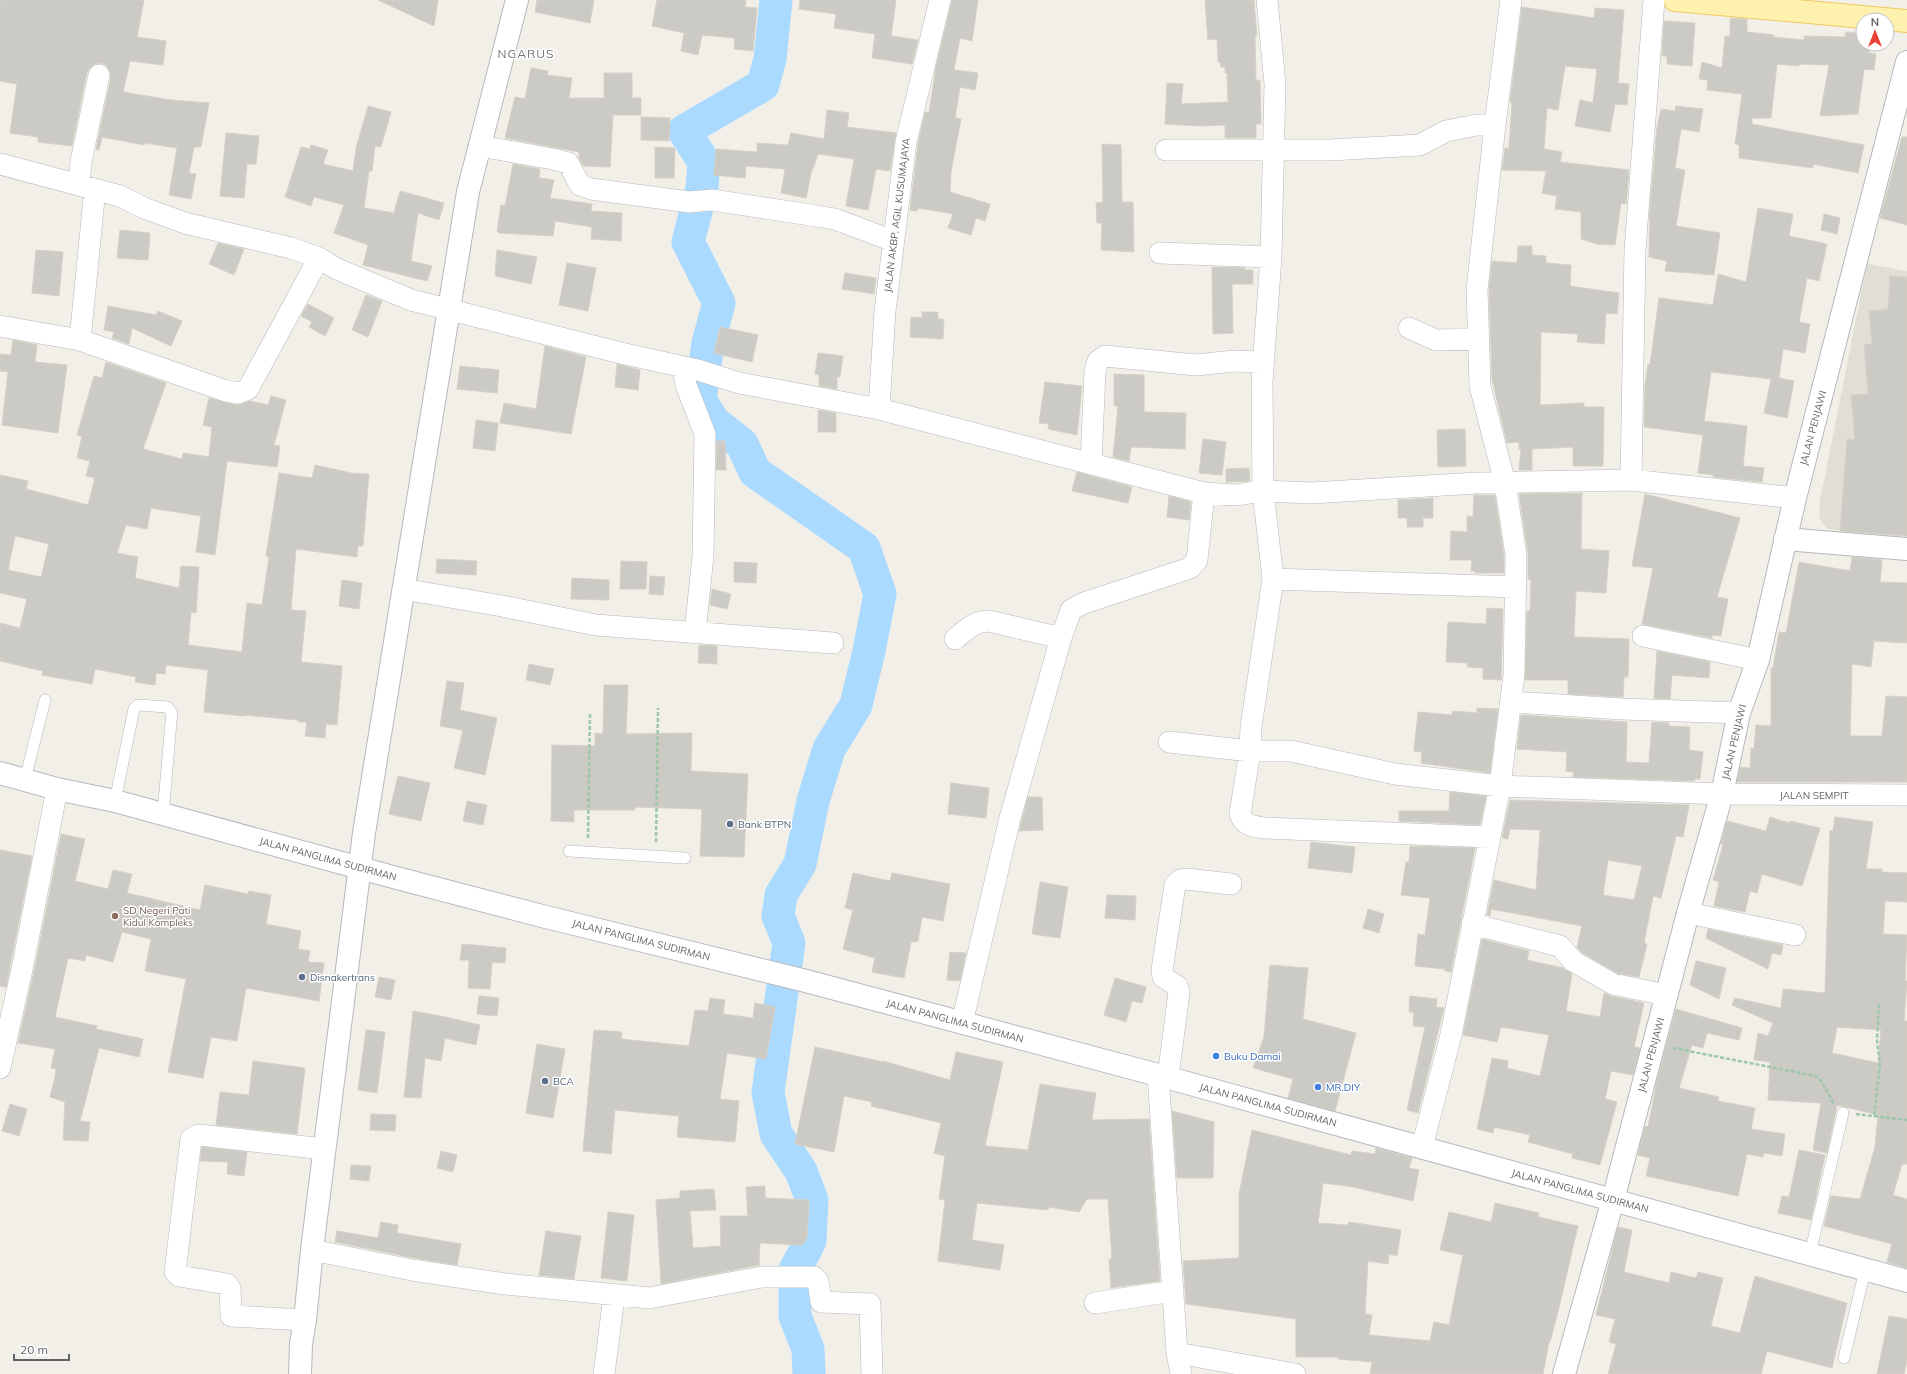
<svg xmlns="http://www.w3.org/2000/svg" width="1907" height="1374" font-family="Mulish,sans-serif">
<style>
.education{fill:#e1ded6}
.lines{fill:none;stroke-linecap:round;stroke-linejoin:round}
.river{stroke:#aadaff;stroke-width:33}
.building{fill:#cccac5;stroke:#d6d1c6;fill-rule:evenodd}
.service-casing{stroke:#b5b8bc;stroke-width:12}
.minor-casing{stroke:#b5b8bc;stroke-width:22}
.tertiary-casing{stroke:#b5b8bc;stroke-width:24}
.secondary-casing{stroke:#b6babf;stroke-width:24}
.primary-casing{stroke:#f2c960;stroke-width:24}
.path{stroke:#9cc7a9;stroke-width:2.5;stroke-dasharray:4 2;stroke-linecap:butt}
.service{stroke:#fff;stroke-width:11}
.minor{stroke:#fff;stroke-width:21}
.tertiary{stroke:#fff;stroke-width:22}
.secondary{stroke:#fff;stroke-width:22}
.primary{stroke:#fff2af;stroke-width:22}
.service-dot{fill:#5c6f8a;stroke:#fff;stroke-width:1.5}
.education-dot{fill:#8d6e63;stroke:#fff;stroke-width:1.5}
.shop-dot{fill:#3f7fe0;stroke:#fff;stroke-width:1.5}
.labels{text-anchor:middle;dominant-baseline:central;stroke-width:3;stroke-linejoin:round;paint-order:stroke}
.street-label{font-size:10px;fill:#5f6368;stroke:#fff}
.service-label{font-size:10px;fill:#4e5e75;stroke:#fff;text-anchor:start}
.education-label{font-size:10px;fill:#785e54;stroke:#fff;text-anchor:start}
.shop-label{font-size:10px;fill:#366cbe;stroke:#fff;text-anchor:start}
.quarter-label{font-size:12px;letter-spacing:1px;fill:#70757a;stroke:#fff}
</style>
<rect width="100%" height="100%" fill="#f1efe8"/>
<path class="education" d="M1867,264L1907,271V536L1827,529L1819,518L1820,501Z"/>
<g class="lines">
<path class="river" d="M776,0L770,59L763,85L684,131L704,162L702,188L688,242L719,303L708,343L700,400L714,422L742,444L755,472L864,548L880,594L869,651L856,705L829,749L813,801L800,864L781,895L778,916L789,943L768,1092L776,1134L801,1171L812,1200L810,1241L795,1270V1316L808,1349L809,1374"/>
</g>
<path class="building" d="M0,0H144L137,37L166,41L163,65L130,61L123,92L171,100L209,103L201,147H194L189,173L196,174L191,199L169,195L177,148L144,143V145L102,137L99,150L96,149L111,77L110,72L107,66L102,63L95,64L90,67L87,72L72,146L38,142V137L10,133L17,84L0,81Z
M378,0H438L434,26Z
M537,0H594L590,23L535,12Z
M657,0H746L745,7L757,8L753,51L734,49L735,38L702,35L698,55L681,51L684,33L652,26Z
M800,0H896L891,36L918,40L912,64L872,58L875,34L834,28L836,14L799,9Z
M952,0H978L972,41L960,38L954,70L978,73L975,90L960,87L955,118L961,119L951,171L950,192L990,204L985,221L976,218L971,235L948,228L953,214L918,208L917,211L910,210L918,144L925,112L929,113L936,67Z
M1205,0H1254L1257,36H1255L1256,80H1260L1261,124H1256V138H1225V125L1201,126L1165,124L1167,83L1183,84L1181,104L1228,102L1227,73H1225V67H1221L1220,62H1218L1217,39L1208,40Z
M1522,7L1594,18L1595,8L1624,10L1618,83L1629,84L1627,105L1615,104L1610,132L1575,126L1580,100L1593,103L1597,69L1565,66L1558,110L1547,108L1544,149L1562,152L1560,162L1629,170L1626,204L1621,203L1615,245L1597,244L1581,239V212L1555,209L1557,196L1542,193L1546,171L1502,170L1505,148L1509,149L1512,103L1510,102Z
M1730,18L1747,19V32L1774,35L1773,37L1804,40V36L1845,37L1846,32L1863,34V44H1870L1869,53L1876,54L1874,70L1864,69L1858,114L1820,116L1829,65L1799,64V66L1777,64L1771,118H1752V124L1864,145L1858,173L1813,164V168L1739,158V145L1735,144L1742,94L1707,90L1708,80L1699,79L1702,62L1722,68L1725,36H1730Z
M1664,21L1695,23L1692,66L1667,64V56H1662Z
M531,68L548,71L547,75L572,78L569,98H604V73H632V98H641V115H613L610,167L583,166L579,158V152L505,138L515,97L525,99Z
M368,106L391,112L381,147L375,146L372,171H369L364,208L394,213L400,191L444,203L439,220L418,213L411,261L432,266L427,281L363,265L368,245L334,233L344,205L314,197L311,206L285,197L301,147L310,149L311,145L328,150L323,164L353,171L356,148Z
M1676,106L1703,109L1699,132L1681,129L1675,168L1685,170L1676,226L1720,233L1714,275L1665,271L1667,261L1649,257L1650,207L1657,128L1661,109L1675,111Z
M827,110L849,113L847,127L896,133L890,171L876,169L868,210L846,206L854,159L818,154L813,169H812L806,198L781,193L785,169L746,166L745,178L714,175L716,149L757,152V143L788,145L791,133L824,139Z
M641,117L670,118L669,141L641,140Z
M226,133L259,136L256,164H247L244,198L220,196Z
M1902,137H1907V225L1880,218Z
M1102,144L1121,145L1122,202H1133L1134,252L1101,250L1102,223H1097L1096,203L1103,202Z
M655,147L675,148L674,178H655Z
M513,164L540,169L539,178L554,180L550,198L592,204L591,211L622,213L621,241L591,239L592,227L555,221L553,236L499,233L497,231L501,205L505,206Z
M1758,208L1793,214L1789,236L1827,244L1819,281L1807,278L1799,322L1810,324L1805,353L1783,349L1779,378L1794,381L1787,418L1764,413L1771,379L1711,372L1704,421L1747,426L1743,466L1764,468L1762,482L1713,477V475L1698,473L1703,435L1644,427L1645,385L1648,364L1650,365L1659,298L1713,305L1718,274L1746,282Z
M1824,214L1840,218L1837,234L1821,230Z
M120,230L150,233L148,260L117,258Z
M218,243L244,249L234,275L209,264Z
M1518,246H1532V255L1546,256V263L1571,265L1570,286L1619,293L1617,314L1606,313L1604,344L1577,342L1578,334L1541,332L1540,405L1584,403V407H1604L1603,466H1573V447L1532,449V470H1519L1521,449H1519V442L1507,443L1492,379L1489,290L1492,261L1517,263Z
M36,250L63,252L59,296L32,293Z
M497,250L537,257L531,284L495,276Z
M567,263L596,268L588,311L559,305Z
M1212,267L1245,268V270H1253V284H1232L1233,333L1213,334Z
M845,273L876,278L874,294L842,289Z
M1890,276L1907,277V536L1840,531L1847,439L1855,440L1851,395L1868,394L1864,344H1872L1869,311L1888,309Z
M366,295L382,301L368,337L352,330Z
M308,304L334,318L325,336L309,327L312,322L301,316Z
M108,306L156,315L158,311L182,321L171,346L132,328L129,344L112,338L114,332L104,330Z
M922,312H938V319H944L943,339L910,337L911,317L922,318Z
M720,327L758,335L752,362L714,353Z
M13,340L37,345L35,362L67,365L58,433L2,425L8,372L0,371V354L11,355Z
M545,346L586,357L571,434L500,423L504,403L536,409Z
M818,353L843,356L840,377H837V389L819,386V375L815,374Z
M106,362L166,383L143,449L182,459L183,453L209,457L212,427L203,425L209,398L237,405L250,401L268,405L271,396L286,400L274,445L280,446L277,467L227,461L215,555L196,552L201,516L151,508L147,529L126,525L117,553L138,557L135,578L179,588L181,566L199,567L196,613L191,612L188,645L242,652L247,603L262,605L269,557L266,556L279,473L312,478L315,465L351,473L369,474L363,546H358L357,557L296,549L291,610L306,611L301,662L342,666L337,725L326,724L325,738L305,736L307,722H298V720L243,715V716L204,712L208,670L166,665L165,674L156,673L155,685L135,682L136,677L95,669L92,684L42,675L43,671L0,661V623L20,628L27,599L0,593V475L28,481L26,489L88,505L95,478L86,476L90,461L77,458L82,436L77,435L94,376L102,378ZM15,536L49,544L41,577L8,570Z
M617,364L640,370L638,390L615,387Z
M460,366L499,370L497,393L457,389Z
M1114,374L1144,375V412L1186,413L1185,449L1131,447L1129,461L1113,457L1118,406H1114Z
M1045,382L1082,386L1077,435L1048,429L1049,424L1039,423Z
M818,410L836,413V432H818Z
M476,420L498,423L495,451L473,448Z
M1465,429L1466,466L1438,467L1437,430Z
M1203,439L1226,442L1222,475L1199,473Z
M717,441H725L726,470H716Z
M1249,468L1250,481L1226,482V469Z
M1077,472L1132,487L1128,503L1072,491Z
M1582,493L1581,549L1609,551L1606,593L1576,591L1574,637L1629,639L1628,677H1624L1623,697L1568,694V680H1525L1527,611H1530L1531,580L1528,579V553L1519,494Z
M1645,494L1740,518L1717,597L1728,599L1721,636L1712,635V638L1642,624L1653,568L1632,566Z
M1474,495H1495L1504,556V573H1475V571H1471L1472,560H1450L1451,531L1467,532V516L1473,517Z
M1169,496L1191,502L1189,520L1167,517Z
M1433,498V518H1423V527H1407V518H1398V500Z
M1852,557L1882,560L1880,582L1907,583V643L1874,641L1871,667L1852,664L1850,736H1882L1886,696L1907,697V782H1737L1740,767L1750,768L1751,748L1754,749L1756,725L1771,726V668H1773L1779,632L1786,633L1799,562L1850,571Z
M437,559L477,561L476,575L436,573Z
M621,561L647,562L646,589H620Z
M734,562L757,563L756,583L734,582Z
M650,576L665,577L663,595L649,594Z
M572,578L609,580V600L571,599Z
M342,580L362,583L359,609L339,606Z
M712,589L731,594L727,609L710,605Z
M1487,608L1503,609L1501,680L1483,679V668L1467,667L1468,663L1446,662L1448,622L1486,624Z
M699,645L717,646V664L698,663Z
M1657,651L1710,662L1709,678L1672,675L1670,699L1654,698Z
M529,664L554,669L550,685L526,680Z
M447,681L464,683L460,710L497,718L485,775L454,768L463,730L440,726Z
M604,685H628L626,734L692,733L691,771L748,774L744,857L700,856L702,809L635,807V810H574V822L551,821L552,745L595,746V733L603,734Z
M1477,708L1498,709L1490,773L1421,763L1422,752L1414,751L1418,712L1452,715V711L1477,713Z
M1521,715L1627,722L1626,762L1649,763L1652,722L1669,723V726L1690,727L1689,750L1703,752L1700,779H1695L1694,781L1573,777L1574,772L1566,771L1567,752L1517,749Z
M398,776L430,783L421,821L389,814Z
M951,783L989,788L986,818L948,814Z
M1450,792L1486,796L1480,825L1399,821V811H1449Z
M1028,797H1042L1043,830L1019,831Z
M1510,800L1689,805L1683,837L1676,836L1661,898L1653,896L1644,943L1647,944L1639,977L1617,973L1581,952L1577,947L1582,926L1491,909L1490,916L1487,915L1494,880L1536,890L1540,830L1510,829L1508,839L1502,838ZM1608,860L1642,866L1634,900L1603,895Z
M467,801L487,805L483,825L463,821Z
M1770,817L1789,823L1790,821L1820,828L1802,886L1762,874L1757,893L1750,891L1745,912L1714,906L1719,882L1713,880L1723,845L1721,844L1727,821L1766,831Z
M1835,817L1873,822L1866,869H1882V872L1907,873V902L1885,901L1883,934L1907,935L1905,981H1907L1904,1021H1907V1164H1902L1893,1195L1907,1199V1268L1887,1262L1892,1244L1824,1226L1831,1196L1860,1199L1875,1147L1878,1115L1837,1105L1827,1153L1813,1150L1821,1103L1768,1100L1770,1062L1754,1060L1758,1033L1768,1036L1773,1023L1732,1005L1735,998L1781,1008L1783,989L1825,993L1830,830L1833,831ZM1837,1027L1881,1030L1878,1063L1832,1053Z
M61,834L85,839L75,881L108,889L113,870L132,874L127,893L200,910L205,885L248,894L249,891L271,895L266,924L301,931L298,949L310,951L308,962L324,963L319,1001L246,988L237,1041L211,1037L203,1078L168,1072L186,979L145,971L151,939L122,932L113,962L86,955L85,961L68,958L55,1017L97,1026L96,1029L143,1039L139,1057L99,1048L80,1121L90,1122L88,1141L63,1140L65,1102L50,1097L55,1077L56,1069L51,1068L55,1049L18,1043L36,962Z
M1311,842L1355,847L1352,873L1308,868Z
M1410,846L1475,848L1451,972L1445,971V969L1415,966L1418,934L1425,935L1430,898L1401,895L1406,862H1409Z
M0,850L32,856L6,987L0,986Z
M853,873L890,881L892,873L950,884L943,921L922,917L918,941L911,942L904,978L872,972L875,958L843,949L853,910L845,908Z
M1040,882L1068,887L1060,938L1032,934Z
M1107,895L1136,896L1135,920L1105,918Z
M1368,909L1384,914L1379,933L1363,928Z
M1708,929L1783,945L1781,955L1772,953L1768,969L1706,938Z
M1482,939L1529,951L1527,960L1563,968L1572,974L1566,1011L1600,1017L1604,993L1611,996L1644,1003L1634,1047L1640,1048L1633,1075L1611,1071L1605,1099L1617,1102L1600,1165L1572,1158L1573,1154L1528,1142L1530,1135L1494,1127L1493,1133L1477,1129L1492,1058L1508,1061L1507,1068L1540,1076L1549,1035L1501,1027L1497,1042L1463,1035Z
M462,944L506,948L505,963L492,962L490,989L468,988L469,960H460Z
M950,952L966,953L960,981L947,980Z
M1696,961L1726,968L1719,999L1690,985Z
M1270,965L1308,968L1303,1019L1356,1033L1335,1111L1288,1098L1293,1079L1253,1068L1264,1037Z
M379,977L395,980L391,1000L375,997Z
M1115,978L1146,987L1142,1003L1132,1001L1126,1022L1104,1015Z
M479,996L499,998L497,1016L477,1014Z
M1410,996L1437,999L1436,1007L1444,1008L1418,1113L1407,1110L1425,1027L1413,1026L1414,1012H1409Z
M710,998L725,1000L723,1014L753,1018L755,1003L775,1007L766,1059L727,1053L720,1099L739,1101L735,1142L677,1137L679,1116L615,1110L611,1154L583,1151L594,1030L622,1032L621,1039L689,1046L695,1010L708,1011Z
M1676,1009L1742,1028L1739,1040L1707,1033L1703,1048L1692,1045L1679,1088L1719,1097L1718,1101L1755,1108L1751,1129L1785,1134L1782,1156L1764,1153L1763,1157L1747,1154L1738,1196L1646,1176L1650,1158L1638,1155L1645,1126L1648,1127L1657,1081Z
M413,1011L445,1017L480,1025L476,1045L445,1038L441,1061L425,1058L421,1098L404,1097Z
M366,1030L385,1032L377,1093L358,1090Z
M537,1044L565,1049L553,1118L526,1113Z
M815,1047L883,1062V1061L950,1080L956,1052L1003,1062L985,1146L1028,1150L1040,1084L1096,1093L1092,1120L1149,1119L1160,1281L1111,1288L1109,1259H1112L1108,1199H1087L1079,1212L1048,1207V1210L977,1203L972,1240L1004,1245L1000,1270L938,1261L945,1200L939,1199L945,1156L934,1153L941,1123L871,1106L872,1102L844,1096L834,1152L795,1144Z
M253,1061L305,1068L297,1134L216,1125L220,1092L249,1095Z
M10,1104L27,1109L19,1136L2,1131Z
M1172,1111L1214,1122L1213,1178H1177Z
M371,1114L396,1115L395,1131L370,1130Z
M1252,1130L1351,1155L1352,1151L1375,1154L1376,1148L1412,1158L1409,1168L1419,1170L1413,1201L1353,1187L1323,1183L1318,1223L1348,1225L1349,1222L1401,1230L1397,1256L1389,1254L1388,1264L1368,1261L1365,1314L1372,1315L1369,1335L1430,1341L1434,1322L1449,1325L1463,1255L1440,1250L1449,1212L1491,1222L1495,1203L1539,1213L1538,1217L1578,1226L1557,1316L1550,1342H1549L1543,1374H1370L1372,1362L1338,1359V1357H1296V1319L1186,1304L1183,1261L1239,1258V1194Z
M202,1147L247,1152L244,1176L227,1174L228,1162L200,1161Z
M1799,1150L1825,1155L1811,1220L1778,1213L1782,1196L1789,1197Z
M441,1151L457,1155L453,1172L437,1168Z
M351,1165L371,1166L369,1181L350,1179Z
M765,1186V1198L809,1200L807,1238L802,1245L760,1243L759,1265L661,1284L656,1200L680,1198V1191L714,1189L716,1210L690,1211L693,1248L721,1246L720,1216H748L746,1187Z
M608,1212L634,1215L627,1281L601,1278Z
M381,1222L398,1225L397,1233L461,1244L457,1265L414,1258L335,1242L337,1231L378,1238Z
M1618,1227L1632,1230L1624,1272L1669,1283L1671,1272L1696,1278L1698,1272L1723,1278L1711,1326L1740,1333L1755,1276L1847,1303L1832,1368L1767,1351L1761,1374H1608L1616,1344L1609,1342L1615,1319L1596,1315Z
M546,1231L581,1236L574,1279L539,1275Z
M1889,1316L1907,1319V1360L1904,1374H1877Z"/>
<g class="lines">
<g class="service-casing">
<path id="service" d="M25,779L45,700
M115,801L134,709L138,705L167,707L172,713L171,722L163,814
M569,851L685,858
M1810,1254L1843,1113
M1844,1358L1865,1270"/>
</g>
<g class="minor-casing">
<path id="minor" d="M1267,0L1275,84L1271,257L1262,382L1263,491L1273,579L1251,727L1250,751H1291L1395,774L1500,786L1722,794L1907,795
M480,146L553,159L568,163L580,185L591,189L689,202L712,200L810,215L835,219L893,241
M1166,150H1330L1420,145L1446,131L1477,125H1495
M0,164L120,196L144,208L185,223L291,248L319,258L337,269L411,300L625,354L698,370L739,383L879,409L1204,493L1235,495L1263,491L1311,493L1477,483L1631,480L1795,498
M79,185L81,162L99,75
M1160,253L1271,257
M0,326L80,340L226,391L239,393L248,389L319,258
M1409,328L1436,340L1479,339
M80,340L95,189
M683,367L686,385L705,434L703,556L695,632
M879,409L885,311L906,142L940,0
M1091,463L1095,371L1098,361L1105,356L1196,365L1234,361L1262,362
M1631,480L1635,250L1654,0
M1273,579L1516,587
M403,589L502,606L596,625L833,643
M1643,636L1758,660
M955,639C966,630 974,621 989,621L1061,638
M1511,702L1622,709L1739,713
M1169,742L1250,751L1240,814C1244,826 1253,826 1264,828L1489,837
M1688,913L1795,935
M1472,924L1560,946L1573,961L1613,984L1666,995
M962,1023L1010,818L1061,638L1071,610L1084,603L1190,568L1197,560L1204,493
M0,1068L24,960L57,789
M1158,1075L1177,1353L1181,1374
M1168,1077L1179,992L1177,986L1163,977L1162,970L1175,885L1180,880L1186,879L1231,884
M1422,1147L1451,1035L1500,786L1514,675L1516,555L1505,483L1480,386L1477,290L1495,125L1511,0
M312,1250L412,1270L505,1284L649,1298L762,1277H814L818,1281L821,1302L870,1304L872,1374
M1095,1303L1173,1291
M305,1320L231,1316L230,1288L227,1284L179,1276L175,1272L191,1139L199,1135L324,1149
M1177,1353L1295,1374
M604,1374L614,1296"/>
</g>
<g class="tertiary-casing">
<path id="tertiary" d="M1785,539L1907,549
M300,1374L301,1344L305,1320L312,1250L364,833L468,192L517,0
M1564,1374L1613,1200L1688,913L1722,794L1739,713L1758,660L1795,498L1907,62"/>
</g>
<g class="secondary-casing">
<path id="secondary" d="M0,773L57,789L115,801L393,877L542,916L806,981L1158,1075L1907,1281"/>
</g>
<g class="primary-casing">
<path id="primary" d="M1675,0L1907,21"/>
</g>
<path class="path" d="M588,838L590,713
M656,842L658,708
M1673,1048L1816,1076L1822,1082L1834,1104
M1856,1114L1907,1120
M1874,1115L1880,1064L1877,1041L1879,1002"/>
<use href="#service" class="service"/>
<use href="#minor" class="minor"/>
<use href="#tertiary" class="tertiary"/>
<use href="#secondary" class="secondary"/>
<use href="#primary" class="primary"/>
</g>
<g class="service-dot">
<circle cx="730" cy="824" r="4"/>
<circle cx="302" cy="977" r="4"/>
<circle cx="545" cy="1081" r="4"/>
</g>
<circle class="education-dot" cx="115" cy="916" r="4"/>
<g class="shop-dot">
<circle cx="1216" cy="1056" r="4"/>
<circle cx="1318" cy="1087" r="4"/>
</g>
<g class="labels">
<g class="street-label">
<text transform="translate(897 215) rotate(-83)">JALAN AKBP. AGIL KUSUMAJAYA</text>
<text transform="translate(1813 428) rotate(-75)">JALAN PENJAWI</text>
<text transform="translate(1734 742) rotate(-77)">JALAN PENJAWI</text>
<text x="1814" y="795">JALAN SEMPIT</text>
<text transform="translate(328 859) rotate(15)">JALAN PANGLIMA SUDIRMAN</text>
<text transform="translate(641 940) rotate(14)">JALAN PANGLIMA SUDIRMAN</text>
<text transform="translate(955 1021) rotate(15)">JALAN PANGLIMA SUDIRMAN</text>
<text transform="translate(1651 1055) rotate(-75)">JALAN PENJAWI</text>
<text transform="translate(1268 1105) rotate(15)">JALAN PANGLIMA SUDIRMAN</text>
<text transform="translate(1580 1191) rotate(15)">JALAN PANGLIMA SUDIRMAN</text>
</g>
<g class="service-label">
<text x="738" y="824">Bank BTPN</text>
<text x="310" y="977">Disnakertrans</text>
<text x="553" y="1081">BCA</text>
</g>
<g class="education-label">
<text x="123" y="910">SD Negeri Pati<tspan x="123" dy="12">Kidul Kompleks</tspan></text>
</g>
<g class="shop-label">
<text x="1224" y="1056">Buku Damai</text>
<text x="1326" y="1087">MR.DIY</text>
</g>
<g class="quarter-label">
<text x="526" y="53">NGARUS</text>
</g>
</g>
<g transform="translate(1875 32)"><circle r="19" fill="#ffffff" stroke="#bfc1c3"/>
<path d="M0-3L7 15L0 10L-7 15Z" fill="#ea4335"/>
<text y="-6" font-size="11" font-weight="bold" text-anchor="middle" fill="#5f6368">N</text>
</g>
<path d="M14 1354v6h55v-6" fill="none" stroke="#5f6368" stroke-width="2"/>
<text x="20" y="1354" font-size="12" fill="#5f6368" stroke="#ffffff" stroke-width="3" paint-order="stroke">20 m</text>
</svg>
